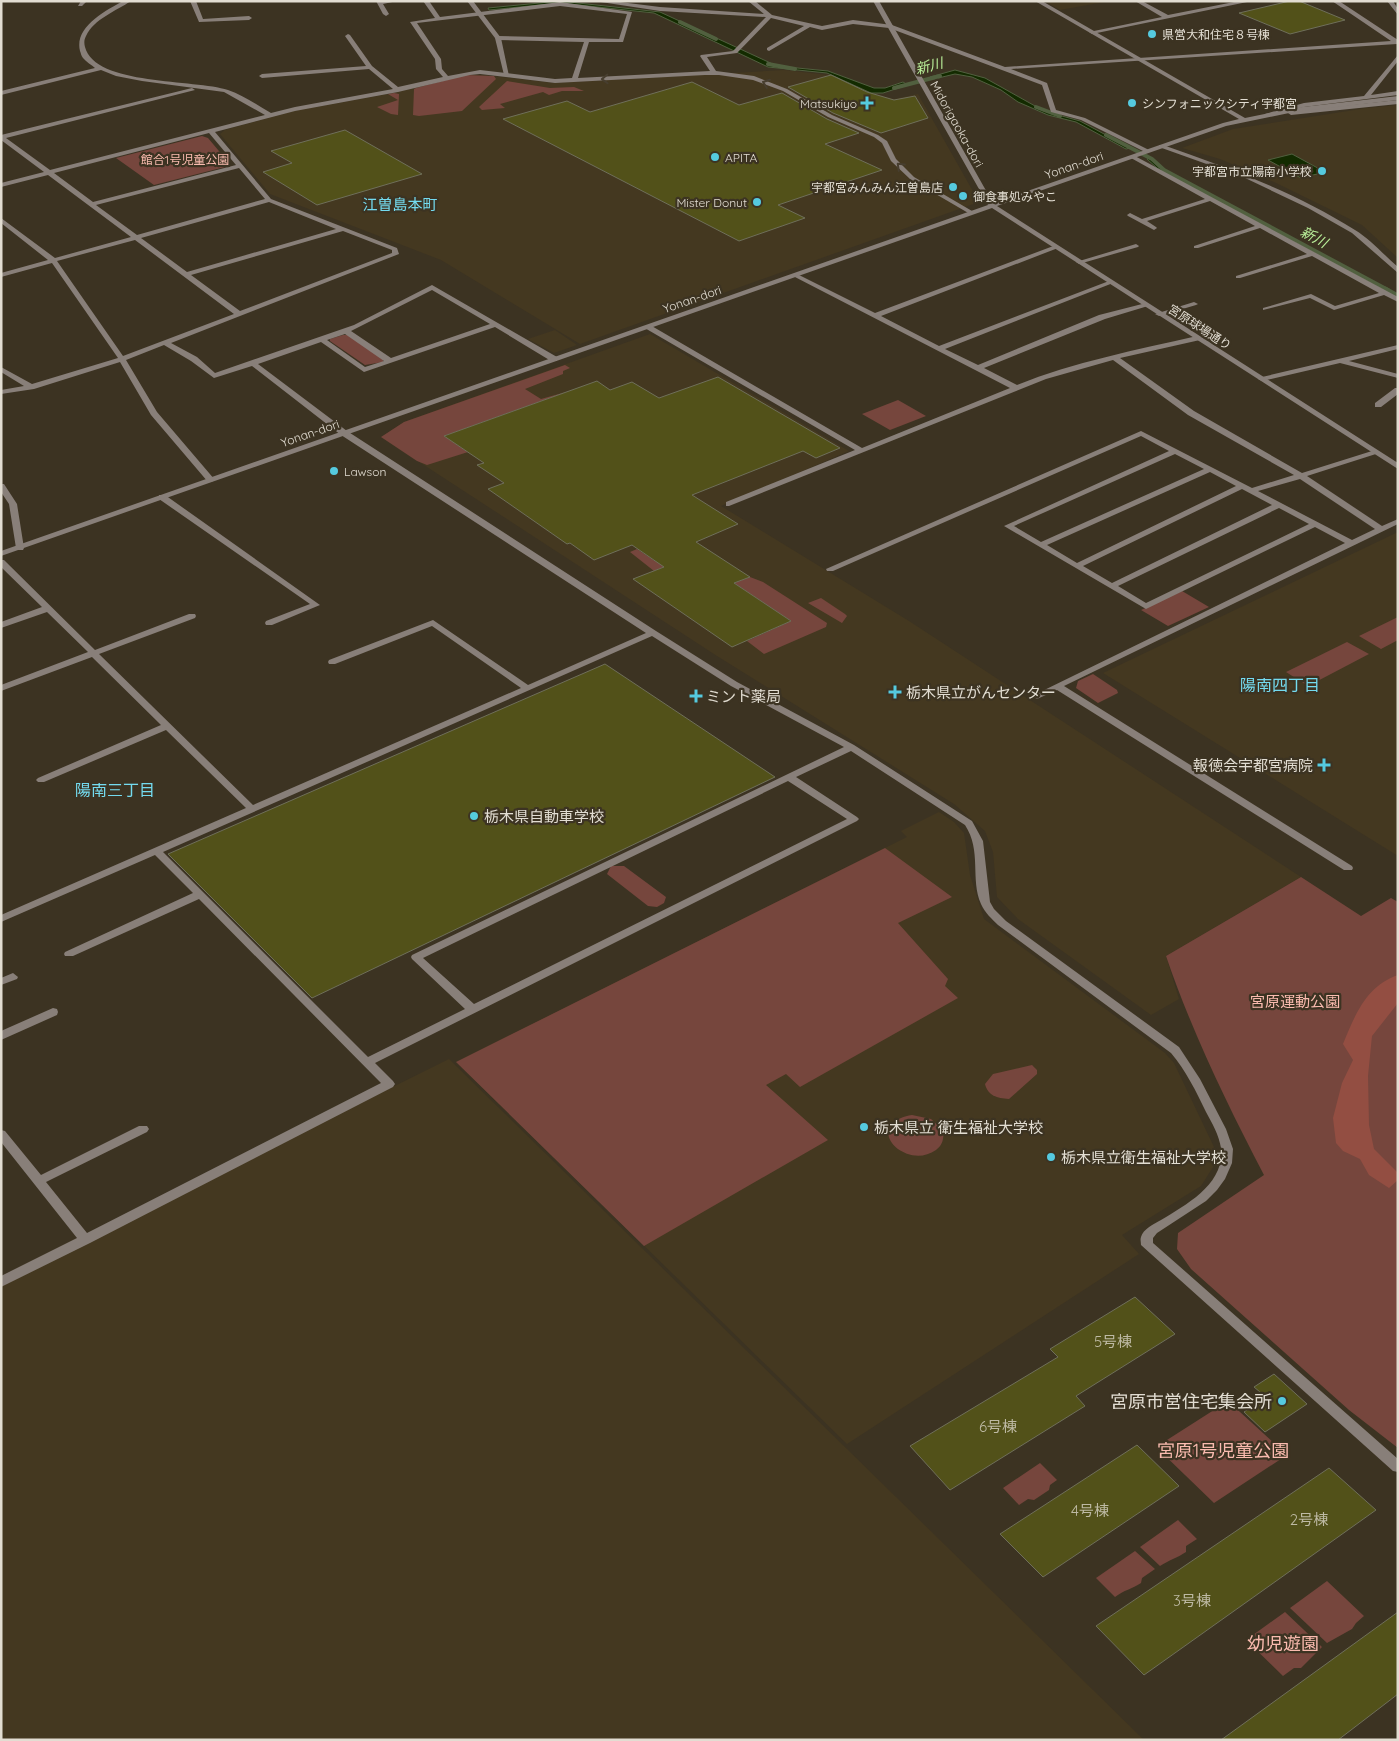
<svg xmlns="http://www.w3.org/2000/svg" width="1399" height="1741" font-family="Quicksand,'Noto Sans JP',sans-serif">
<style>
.built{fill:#443820}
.green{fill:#76463d}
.forest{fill:#934e42}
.water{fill:#132b00;stroke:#51603f}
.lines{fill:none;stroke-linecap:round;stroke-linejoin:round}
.stream-far1{stroke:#51603f;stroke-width:4}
.stream{stroke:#51603f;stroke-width:5}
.building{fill:#525119;stroke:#6f6f5a}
.minor{fill:#887f79;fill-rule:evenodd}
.tertiary{fill:#887f79;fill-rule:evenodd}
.oneway{stroke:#473e2f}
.poi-dot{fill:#55cadf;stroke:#3c3322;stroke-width:2}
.labels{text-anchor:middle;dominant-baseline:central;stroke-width:4.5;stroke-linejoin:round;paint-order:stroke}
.far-poi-label{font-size:12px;fill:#e2ddd2;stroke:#3c3322;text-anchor:start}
.far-street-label{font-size:12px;fill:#e2ddd2;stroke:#3c3322}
.far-park-label{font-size:12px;fill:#fabbaf;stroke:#3c3322}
.far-water-label{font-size:14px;font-style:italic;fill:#baf09a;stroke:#3c3322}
.far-quarter-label{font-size:15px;fill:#74dbef;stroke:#3c3322}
.poi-label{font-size:15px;fill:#e2ddd2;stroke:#3c3322;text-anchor:start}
.park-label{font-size:15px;fill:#fabbaf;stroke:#3c3322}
.near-number-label{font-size:15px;fill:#bebaa4}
.neighbourhood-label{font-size:16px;fill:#74dbef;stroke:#3c3322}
.near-poi-label{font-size:18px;fill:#e2ddd2;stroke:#3c3322;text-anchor:end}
.near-park-label{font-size:18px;fill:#fabbaf;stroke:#3c3322}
</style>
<rect width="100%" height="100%" fill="#3c3322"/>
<path class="built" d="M1045,1H1110L1060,10Z
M784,70L829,75L870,92L894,99L918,94L979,202L580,344L441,260L270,194L220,134L225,130L293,111L394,93L465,75H483L554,83Z
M1398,105V258L1362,225L1274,182L1220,159L1182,148L1233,129L1367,108Z
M555,330L577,345L554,353L528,339Z
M650,334L849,451L721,506L909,621L1301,877L1166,956L1179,999L1151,1015L1018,919L997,897L993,852L985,831L954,804L717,656L381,437L404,422Z
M1398,532V856L1103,673Z
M939,812L954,822L964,833L970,875L984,919L1165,1053L1174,1063L1214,1147L1215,1164L1201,1186L1122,1235L1139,1254L847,1444L456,1062L907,837L901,831Z
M449,1059L1144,1740H1V1282Z"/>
<path class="green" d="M465,75L494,76L496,79L462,111L419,116L413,115L414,89L416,88Z
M507,81L550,88L574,87L584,91H562L549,95L543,92L500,104L505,108L482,110L479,107Z
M394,93L399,94L398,115L391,114L377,107L398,100L388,94Z
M202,136L208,138L229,163L225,167L154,185L116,158Z
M343,335H348L383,359V362L365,365L330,341V339Z
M565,365L570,368L563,371V374L525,389L541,399L566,392L444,436L468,452L427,465L417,461L381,437L404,422Z
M898,400L926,416L890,430L862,414Z
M637,549L655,561L682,559L654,571L630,552Z
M750,577L763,582L827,623L826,627L764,654L747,641L791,621L734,583Z
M1182,591L1209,607L1168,626L1141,610Z
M821,598L845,614L847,616L842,623L808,603Z
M1398,617V640L1381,649L1359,636Z
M1347,642L1369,654L1308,686L1286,672Z
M1093,674L1117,690L1118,693L1098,703L1076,688L1078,681Z
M885,848L952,897L898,923L948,979L945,986L958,998L800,1087L786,1074L766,1085L828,1140L644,1246L456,1062Z
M611,866H624L666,897L664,903L657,907L648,906L607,874Z
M1301,877L1361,916L1391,898L1398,902V1448L1349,1410L1191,1269L1177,1249L1178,1233L1264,1175C1227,1104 1192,1032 1166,956Z
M1032,1065L1037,1070V1074L1009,1099C997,1098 988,1096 985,1084L993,1074Z
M912,1115L931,1119L943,1130C944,1138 943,1145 936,1150C905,1172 860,1124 912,1115Z
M1228,1401L1287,1455L1214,1503L1156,1447Z
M1040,1463L1057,1480L1050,1485L1049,1490L1034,1500L1028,1499L1019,1505L1003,1488Z
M1178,1520L1197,1539L1186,1546V1552C1177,1558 1169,1560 1160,1566L1140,1547Z
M1135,1551L1155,1569L1142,1578L1141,1583C1132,1589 1124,1590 1115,1597L1096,1578Z
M1327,1581L1364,1616L1356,1623L1352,1629L1327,1643L1290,1608Z
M1285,1612L1322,1647L1301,1668H1294L1283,1676L1246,1640Z"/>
<path class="forest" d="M1398,975V1003L1372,1036L1368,1076L1369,1125L1374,1149L1398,1173V1180L1389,1188L1369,1175L1360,1159L1343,1151L1336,1143L1333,1118L1342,1083L1353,1060L1343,1044C1355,1015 1366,986 1398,975Z"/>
<path class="water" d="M560,1L660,12L777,66L828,71L874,88H885L903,82L908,85L883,93H871L827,73L768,67L654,13L560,3L489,10L488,8Z
M955,70L985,78L1044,111L1080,121L1130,148L1126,149L1076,122L1048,115L1018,102L1001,90L972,77L955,74L934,79L930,77Z
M1292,154L1325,172L1301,178L1268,160Z
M1150,158L1160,168L1398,296V299L1157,168L1147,159Z"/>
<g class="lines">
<path class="stream-far1" d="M680,22L716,39
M768,64L795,69
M894,88L940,76
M1036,107L1060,116
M1106,135L1152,159L1164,170L1388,290"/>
<path class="stream" d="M1385,289L1398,296"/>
</g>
<path class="building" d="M1290,1H1299L1345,20L1290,34L1239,13Z
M831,75L867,92L894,100L915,96L928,118L881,133L833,113L788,87Z
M692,82L739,105L782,93L827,119L859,133L825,144L882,170L778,205L805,218L739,241L503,119L567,101L590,112Z
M345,130L422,174L317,205L263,172L292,163L271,151Z
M718,377L840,448L816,458L803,451L692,495L738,524L696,542L750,577L734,583L791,621L732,647L633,579L664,567L632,545L594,560L570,543L567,544L488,489L504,483L477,465L484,463L444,436L597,381L610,390L632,382L659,398Z
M605,664L775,777L312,998L168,854Z
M1135,1297L1175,1334L1076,1396L1085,1406L950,1490L910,1446L1058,1357L1050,1349Z
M1274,1374L1307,1404L1265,1432L1244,1412L1266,1397L1254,1387Z
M1137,1445L1179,1486L1043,1577L1000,1534Z
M1329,1468L1376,1510L1144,1675L1096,1626Z
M1398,1612V1694L1338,1740H1221Z"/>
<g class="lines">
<path class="minor" d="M81,1H87L82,6H78Z
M123,1H131C116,11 94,19 86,36C84,40 84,43 85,47C95,86 195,79 228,90C243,95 257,105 271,113L295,107L393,89L369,69L262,78L259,76L262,74L366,66L345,36L348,34L350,35L372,66L398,87L443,77L436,69L435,59L410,22L435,18L423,1H429L440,17L560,2L632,12L623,42H589L578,78L710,71L700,56L701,55L733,51L766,17L660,11L594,1H612L660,7L764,14L748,1H755L772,15L822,26L853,20L892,25L1005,67L1391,41L1332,1H1339L1398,40L1397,44L1011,69L1047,83L1056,110L1085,118L1149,150L1150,151L1147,153L1081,120L1051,112L1042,85L889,28L853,24L822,30L810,27L769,51L767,50V48L804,26L771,18L737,53L707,57L716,71L754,76L787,89L832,115L878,135L887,141L896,159L914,177L972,211V213L970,214L910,179L891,161L882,143L874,137L828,117L783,91L753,80L719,75H705L555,83L480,74L470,75L398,92L295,111L215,132L271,199L397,248L399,254L171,343L197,357L215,373L354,325L432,285L557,357V361H551L495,327L364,372L321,342L258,364L347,431L656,631L737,682L854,745L972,821L983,841L990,902L994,909L1006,921L1179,1047L1200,1079L1226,1129L1233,1149L1232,1163L1225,1179L1217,1190L1206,1201L1157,1233L1153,1238V1243L1398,1459V1472L1393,1471L1141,1245C1141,1242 1140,1240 1141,1237C1143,1229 1154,1224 1161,1220C1187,1204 1225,1184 1221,1148C1219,1135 1212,1123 1206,1112C1196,1091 1186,1071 1171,1053L998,925C992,919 985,913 981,904C970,879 982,851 965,825L851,751L796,777L857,817L859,819L857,821L375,1063L393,1081L395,1084L393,1087L90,1243L1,1287V1276L77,1238L1,1142V1130L5,1131L41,1175L139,1126H147L149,1129L147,1132L46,1182L87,1233L381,1083L199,899L73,956H65L64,954L65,952L193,893L155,855L1,922V915L246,808L166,730L44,782H38L36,780L38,778L161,725L92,657L1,691V685L88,652L47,612L1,628V622L42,607L1,567V560H4L95,650L189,614H195L196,616L195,618L99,654L253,805L521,688L432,626L335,664H329L328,662L329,660L433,620L528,685L646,633L341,435L252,366L214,378L191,361L164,345L126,360L157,412L215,480L211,482H208L151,415L120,362L34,389L1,394V390L24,386L1,372V367L32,384L118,358L52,263L1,277V273L48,260L1,223V218L55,258L131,237L48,175L1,187V183L44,172L1,140V135L192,88L195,90L6,138L50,170L265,115L224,92L142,81L116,76L101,70L1,95V91L95,68C92,65 86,62 83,58C81,56 81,53 80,51C74,27 105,11 123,1ZM560,6L627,14L619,39L498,36L495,38L498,40L584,42L572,78L555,79L480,70L448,76L442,69L441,59L417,23ZM209,133L236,165L93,202L54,173ZM239,168L265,199L137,235L96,205ZM269,202L336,229L187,272L141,238ZM343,231L392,250V253L240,311L191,275ZM135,240L234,314L123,356L57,261ZM432,290L490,324L391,358L351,331ZM345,334L384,361L365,367L327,340ZM652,636L731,686L844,747L412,955L411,957L412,959L465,1009L368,1057L163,852ZM788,781L847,819L474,1004L423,958Z
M190,1H196L203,19L249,16L252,18L249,20L199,22Z
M376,1H397L383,4L389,14L386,16L383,14Z
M1135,1H1142L1168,15L1239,1H1252L1092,34L1089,32L1162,17Z
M1387,1H1393L1398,9V15Z
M1398,55V61L1371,95L1398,91V95L1304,107L1268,116L1265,114L1304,103L1364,96Z
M1398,100V104L1291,115L1288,113L1291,111Z
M1159,145H1163C1229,168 1295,192 1355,230C1370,239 1384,255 1398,267V273L1352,233L1308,208L1243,177L1159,147Z
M1133,155L1398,297V302L1384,295L1334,310L1310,298L1263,310V308L1311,294L1335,306L1379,293L1312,256L1240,278H1236V276L1307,254L1260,228L1198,248H1194V246L1255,226L1210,201L1147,221L1156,227L1157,228L1154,230L1128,216L1127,215L1130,213L1142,219L1205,199L1131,158V156Z
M1136,244L1139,246L1138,247L1079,264L1076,262Z
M1056,245L1059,247L1058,248L881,316L939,346L1109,281H1113V283L945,349L978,365L1099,315L1146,303L1148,304V306L1105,319L984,368L1017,385C1074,362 1136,350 1197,336H1200V340L1120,358L1194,411L1302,473L1372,451H1375L1379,453L1307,476L1382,526L1398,519V524L1064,686L1352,866L1353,868L1352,870H1344L1057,690L1037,699L1032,696L1345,543L1315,527L1146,609L1004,526L1169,451L1141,436L833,571H827L826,569L1141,431L1252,488L1294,475L1188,415L1113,360L1046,379L729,506H726V502L855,450L643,327L650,325L862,448L1010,388L793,276V274H797L875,313ZM1175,454L1204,469L1041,542L1014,526ZM1210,472L1236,486L1077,563L1047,545ZM1300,479L1375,529L1352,540L1258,491ZM1242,489L1272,505L1112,583L1083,566ZM1279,508L1309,524L1146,603L1118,586Z
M1194,302L1198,304L1196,305L1159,316L1155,314Z
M1398,345V349L1349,361L1398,374V378L1340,363L1262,381L1258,379L1262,377Z
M1395,388H1398V394L1381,407H1375V403Z
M1,484H4L17,504L24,548L23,550H17L16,548L9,504L1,492Z
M159,495H165L320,605L272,625H266L265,623L266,621L310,604L159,499Z
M13,973L18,977L17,979L1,985V978Z
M53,1008L57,1009L58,1012L57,1015L1,1040V1031Z"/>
<path class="tertiary" d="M467,1H473L501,38L509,76L504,75L495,38Z
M873,1H879L993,203L1223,123L1239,119L1035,1H1042L1245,118L1294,108L1398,96V100L1294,112L1226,126L997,206L1398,463V469L992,208L1,556V551L988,205Z"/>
</g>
<defs><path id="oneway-chevron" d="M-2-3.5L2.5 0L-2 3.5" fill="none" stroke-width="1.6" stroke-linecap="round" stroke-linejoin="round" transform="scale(1.25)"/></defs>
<g class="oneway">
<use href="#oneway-chevron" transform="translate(605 79) rotate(178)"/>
<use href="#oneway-chevron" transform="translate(766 83) rotate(-160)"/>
<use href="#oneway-chevron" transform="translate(900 166) rotate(-136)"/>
</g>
<g class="poi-dot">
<circle cx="1152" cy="34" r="5"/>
<path d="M864.5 95.5h5v5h5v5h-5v5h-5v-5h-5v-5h5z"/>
<circle cx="1132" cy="103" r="5"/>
<circle cx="715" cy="157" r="5"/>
<circle cx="1322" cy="171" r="5"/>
<circle cx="953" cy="187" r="5"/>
<circle cx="963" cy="196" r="5"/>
<circle cx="757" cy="202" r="5"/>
<circle cx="334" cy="471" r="5"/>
<path d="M892.5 684.5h5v5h5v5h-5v5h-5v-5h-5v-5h5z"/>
<path d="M693.5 688.5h5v5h5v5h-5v5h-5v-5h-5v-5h5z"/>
<path d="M1321.5 757.5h5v5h5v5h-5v5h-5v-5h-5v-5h5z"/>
<circle cx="474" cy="816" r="5"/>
<circle cx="864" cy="1127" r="5"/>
<circle cx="1051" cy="1157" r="5"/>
<circle cx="1282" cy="1401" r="5"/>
</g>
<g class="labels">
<g class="far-poi-label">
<text x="1162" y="34">県営大和住宅８号棟</text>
<text x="857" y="103" text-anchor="end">Matsukiyo</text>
<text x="1142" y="103">シンフォニックシティ宇都宮</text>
<text x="725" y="157">APITA</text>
<text x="1312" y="171" text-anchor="end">宇都宮市立陽南小学校</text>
<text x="943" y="187" text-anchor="end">宇都宮みんみん江曽島店</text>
<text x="973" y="196">御食事処みやこ</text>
<text x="747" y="202" text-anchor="end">Mister Donut</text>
<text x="344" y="471">Lawson</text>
</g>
<g class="far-street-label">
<text transform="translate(957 124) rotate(61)">Midorigaoka-dori</text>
<text transform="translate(1074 165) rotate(-19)">Yonan-dori</text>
<text transform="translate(692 299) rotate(-19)">Yonan-dori</text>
<text transform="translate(1200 327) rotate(33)">宮原球場通り</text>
<text transform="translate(310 433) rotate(-19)">Yonan-dori</text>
</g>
<g class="far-park-label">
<text x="185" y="159">館合1号児童公園</text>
</g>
<g class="far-water-label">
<text transform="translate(929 66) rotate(-14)">新川</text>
<text transform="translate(1314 237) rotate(28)">新川</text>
</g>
<g class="far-quarter-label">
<text x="400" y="204">江曽島本町</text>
</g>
<g class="poi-label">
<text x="906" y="692">栃木県立がんセンター</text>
<text x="706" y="696">ミント薬局</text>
<text x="1313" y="765" text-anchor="end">報徳会宇都宮病院</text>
<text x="484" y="816">栃木県自動車学校</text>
<text x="874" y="1127">栃木県立 衛生福祉大学校</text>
<text x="1061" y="1157">栃木県立衛生福祉大学校</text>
</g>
<g class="park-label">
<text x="1295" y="1001">宮原運動公園</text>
</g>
<g class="near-number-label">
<text x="1113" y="1341">5号棟</text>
<text x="998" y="1426">6号棟</text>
<text x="1090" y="1510">4号棟</text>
<text x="1309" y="1519">2号棟</text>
<text x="1192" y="1600">3号棟</text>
</g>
<g class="neighbourhood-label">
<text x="1280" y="685">陽南四丁目</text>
<text x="115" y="790">陽南三丁目</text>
</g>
<g class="near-poi-label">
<text x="1272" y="1401">宮原市営住宅集会所</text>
</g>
<g class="near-park-label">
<text x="1223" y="1450">宮原1号児童公園</text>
<text x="1283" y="1643">幼児遊園</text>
</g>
</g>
<rect width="1399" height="1741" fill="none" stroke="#e2ddd2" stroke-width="5"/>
</svg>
